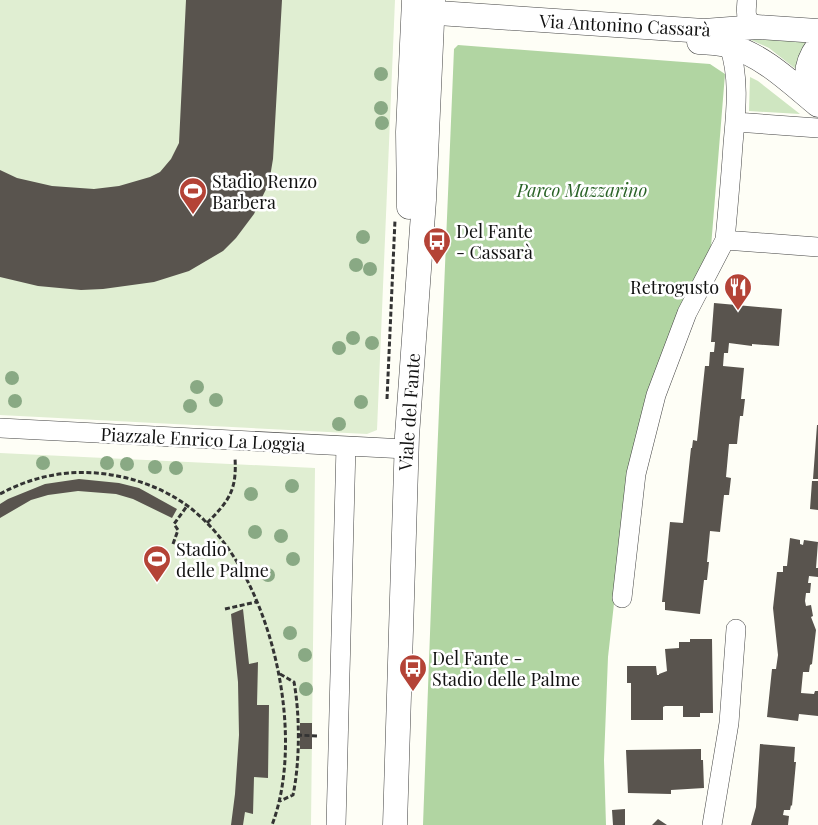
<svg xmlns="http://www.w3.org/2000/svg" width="818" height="825" font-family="'Playfair Display',serif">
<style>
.green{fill:#cfe6c1}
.forest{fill:#b1d5a2}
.pitch{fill:#e0eed2}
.building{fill:#59544e}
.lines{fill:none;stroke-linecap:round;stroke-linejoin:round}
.minor-casing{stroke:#444;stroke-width:20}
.tertiary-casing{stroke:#444;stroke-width:25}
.path{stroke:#333;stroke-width:3;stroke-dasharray:5 2.5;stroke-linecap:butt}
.minor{stroke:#fff;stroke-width:19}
.tertiary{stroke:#fff;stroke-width:24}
.tree{fill:#89a984}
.labels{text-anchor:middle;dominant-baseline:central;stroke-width:5;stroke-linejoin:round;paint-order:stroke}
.street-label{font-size:18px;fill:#111;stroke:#fff}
.poi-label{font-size:18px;fill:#111;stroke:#fff;text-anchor:start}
.park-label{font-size:18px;font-style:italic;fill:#2a6327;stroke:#fff}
</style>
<rect width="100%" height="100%" fill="#fefef6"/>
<path class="green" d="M740,35L811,39L797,70L769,48Z
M750,77L758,81L800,114L749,111Z"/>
<path class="forest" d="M458,45L710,64L725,74L711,247L629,470L608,657L604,760L606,825H423L432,579L454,49Z"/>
<path class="pitch" d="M0,0H395L377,430L367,434L0,415Z
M0,453L315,468L311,825H0Z"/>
<path class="building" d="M186,0H282L273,159L269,183L254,214L236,238L223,251L189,271L154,282L103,289L81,290L38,286L0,277V170L17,178L52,186L94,189L119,186L150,177L160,172L171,159L179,143Z
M714,303L782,309L779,346L752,344V346L729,343L728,353H724L723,366L744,368L741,399H745L743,416H740L737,444H729L726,477L731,478L729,495H724L720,532L710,531L707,562H709L707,580H704L700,614L665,610V602H662L670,522L683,523L691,448H692L693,440L697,441L705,366H709L710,352H714L715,342H711Z
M817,425H818V479H813Z
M79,479L119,483L139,488L177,509L172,518L133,499L116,494L78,491L48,495L31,500L0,518V504L8,499L45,484Z
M812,481H818V510L810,509Z
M790,538L800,540V544L803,545L804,540L818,542L816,568H818V577L809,576L808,583H811L810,593H806L805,601L806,606L811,605L813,616L811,617L816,630L812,664L810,665L809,672H803L801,693L814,694L815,691H818V716L799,714L798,721L767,717L772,669H776L778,655L773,608L777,572H783V566H787Z
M243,609L249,664L258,662L257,705H269L268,778L254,777L253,814L245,812L243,825H231L235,794L239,735L238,682L231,614Z
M690,639H712L713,713H700V717H683V706H665L663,707V720H631V683H627V666H656L657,675H659V674L667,671L665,649L679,648V642H690Z
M300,723H312V749H300Z
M760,744L795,747L794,762H796L792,806L791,805L790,810H784L783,815L789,816L788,825H751L756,807Z
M701,749V760H703L704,788L671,790V794L628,793L626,750Z
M625,809V825H613L612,810Z
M658,819L667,825H652Z"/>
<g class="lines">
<g class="minor-casing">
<path id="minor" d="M747,0C746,15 744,18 757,27
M729,46C740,77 736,112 733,144C731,176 728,208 725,240L818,247
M735,122L818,128
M0,428L406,449
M622,598L636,474L656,395L687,313L725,240
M336,825L346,446
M712,825L729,723L736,629"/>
</g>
<g class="tertiary-casing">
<path id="tertiary" d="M422,26L429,15L438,13L704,31L757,27L818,31
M699,42C709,43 720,43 730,46C764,56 791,83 818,105
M818,46C804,65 803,84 818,103
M409,207L408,132L414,0
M395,825L407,436L424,200L433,0"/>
</g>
<path class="path" d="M387,399L395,220
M0,494C33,476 69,469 106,474C142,479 178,494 204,520C273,586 306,736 272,825
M207,523C229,501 237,490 235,458
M173,544L178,530L174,524L187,506
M225,609L256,602
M280,674L294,682C300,715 300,762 293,795L280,801
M297,735L317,736"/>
<use href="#minor" class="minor"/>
<use href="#tertiary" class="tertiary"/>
</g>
<g class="tree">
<circle cx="381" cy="74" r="7"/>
<circle cx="381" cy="108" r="7"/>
<circle cx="382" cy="123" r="7"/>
<circle cx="363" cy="237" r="7"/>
<circle cx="356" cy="265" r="7"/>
<circle cx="370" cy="269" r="7"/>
<circle cx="353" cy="338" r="7"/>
<circle cx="372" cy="343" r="7"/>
<circle cx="339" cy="348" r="7"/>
<circle cx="12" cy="378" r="7"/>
<circle cx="197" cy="387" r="7"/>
<circle cx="216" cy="400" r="7"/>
<circle cx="15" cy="401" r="7"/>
<circle cx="361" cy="402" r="7"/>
<circle cx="190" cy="406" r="7"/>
<circle cx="339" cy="424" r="7"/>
<circle cx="43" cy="463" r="7"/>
<circle cx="107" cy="463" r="7"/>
<circle cx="127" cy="464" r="7"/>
<circle cx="155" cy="467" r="7"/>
<circle cx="176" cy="468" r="7"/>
<circle cx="292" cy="486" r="7"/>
<circle cx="251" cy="494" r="7"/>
<circle cx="255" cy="532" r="7"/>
<circle cx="281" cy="536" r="7"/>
<circle cx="293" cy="559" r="7"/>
<circle cx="268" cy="575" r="7"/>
<circle cx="290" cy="633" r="7"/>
<circle cx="305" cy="655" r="7"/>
<circle cx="306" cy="689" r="7"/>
</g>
<defs>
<g id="stadium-pin" transform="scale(1.4375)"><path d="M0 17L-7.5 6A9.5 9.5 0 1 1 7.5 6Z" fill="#b44336" stroke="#fff"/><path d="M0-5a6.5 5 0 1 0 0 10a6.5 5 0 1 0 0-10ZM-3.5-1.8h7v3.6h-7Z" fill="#fff"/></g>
<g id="bus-pin" transform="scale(1.4375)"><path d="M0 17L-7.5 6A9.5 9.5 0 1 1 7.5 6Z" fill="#b44336" stroke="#fff"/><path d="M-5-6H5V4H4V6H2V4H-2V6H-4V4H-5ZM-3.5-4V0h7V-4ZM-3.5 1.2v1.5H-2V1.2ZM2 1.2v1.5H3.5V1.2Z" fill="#fff"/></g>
<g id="restaurant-pin" transform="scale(1.4375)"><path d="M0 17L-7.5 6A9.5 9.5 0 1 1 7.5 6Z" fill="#b44336" stroke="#fff"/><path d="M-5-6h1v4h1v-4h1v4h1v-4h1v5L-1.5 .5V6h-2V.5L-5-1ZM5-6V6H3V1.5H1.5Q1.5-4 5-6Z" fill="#fff"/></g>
</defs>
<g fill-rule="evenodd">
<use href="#stadium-pin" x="193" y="191"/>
<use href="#bus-pin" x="437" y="241"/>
<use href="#restaurant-pin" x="738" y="287"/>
<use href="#stadium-pin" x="157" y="559"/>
<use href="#bus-pin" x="413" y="668"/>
</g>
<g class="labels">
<g class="street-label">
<text transform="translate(625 25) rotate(3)">Via Antonino Cassarà</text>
<text transform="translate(409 412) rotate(-86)">Viale del Fante</text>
<text transform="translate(203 439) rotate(3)">Piazzale Enrico La Loggia</text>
</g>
<g class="poi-label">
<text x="212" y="181">Stadio Renzo<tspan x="212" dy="21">Barbera</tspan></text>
<text x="456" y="231">Del Fante<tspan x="456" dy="21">- Cassarà</tspan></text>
<text x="719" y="287" text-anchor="end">Retrogusto</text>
<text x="176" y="549">Stadio<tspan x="176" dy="21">delle Palme</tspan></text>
<text x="432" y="658">Del Fante -<tspan x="432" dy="21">Stadio delle Palme</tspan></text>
</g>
<g class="park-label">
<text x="582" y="190">Parco Mazzarino</text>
</g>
</g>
</svg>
